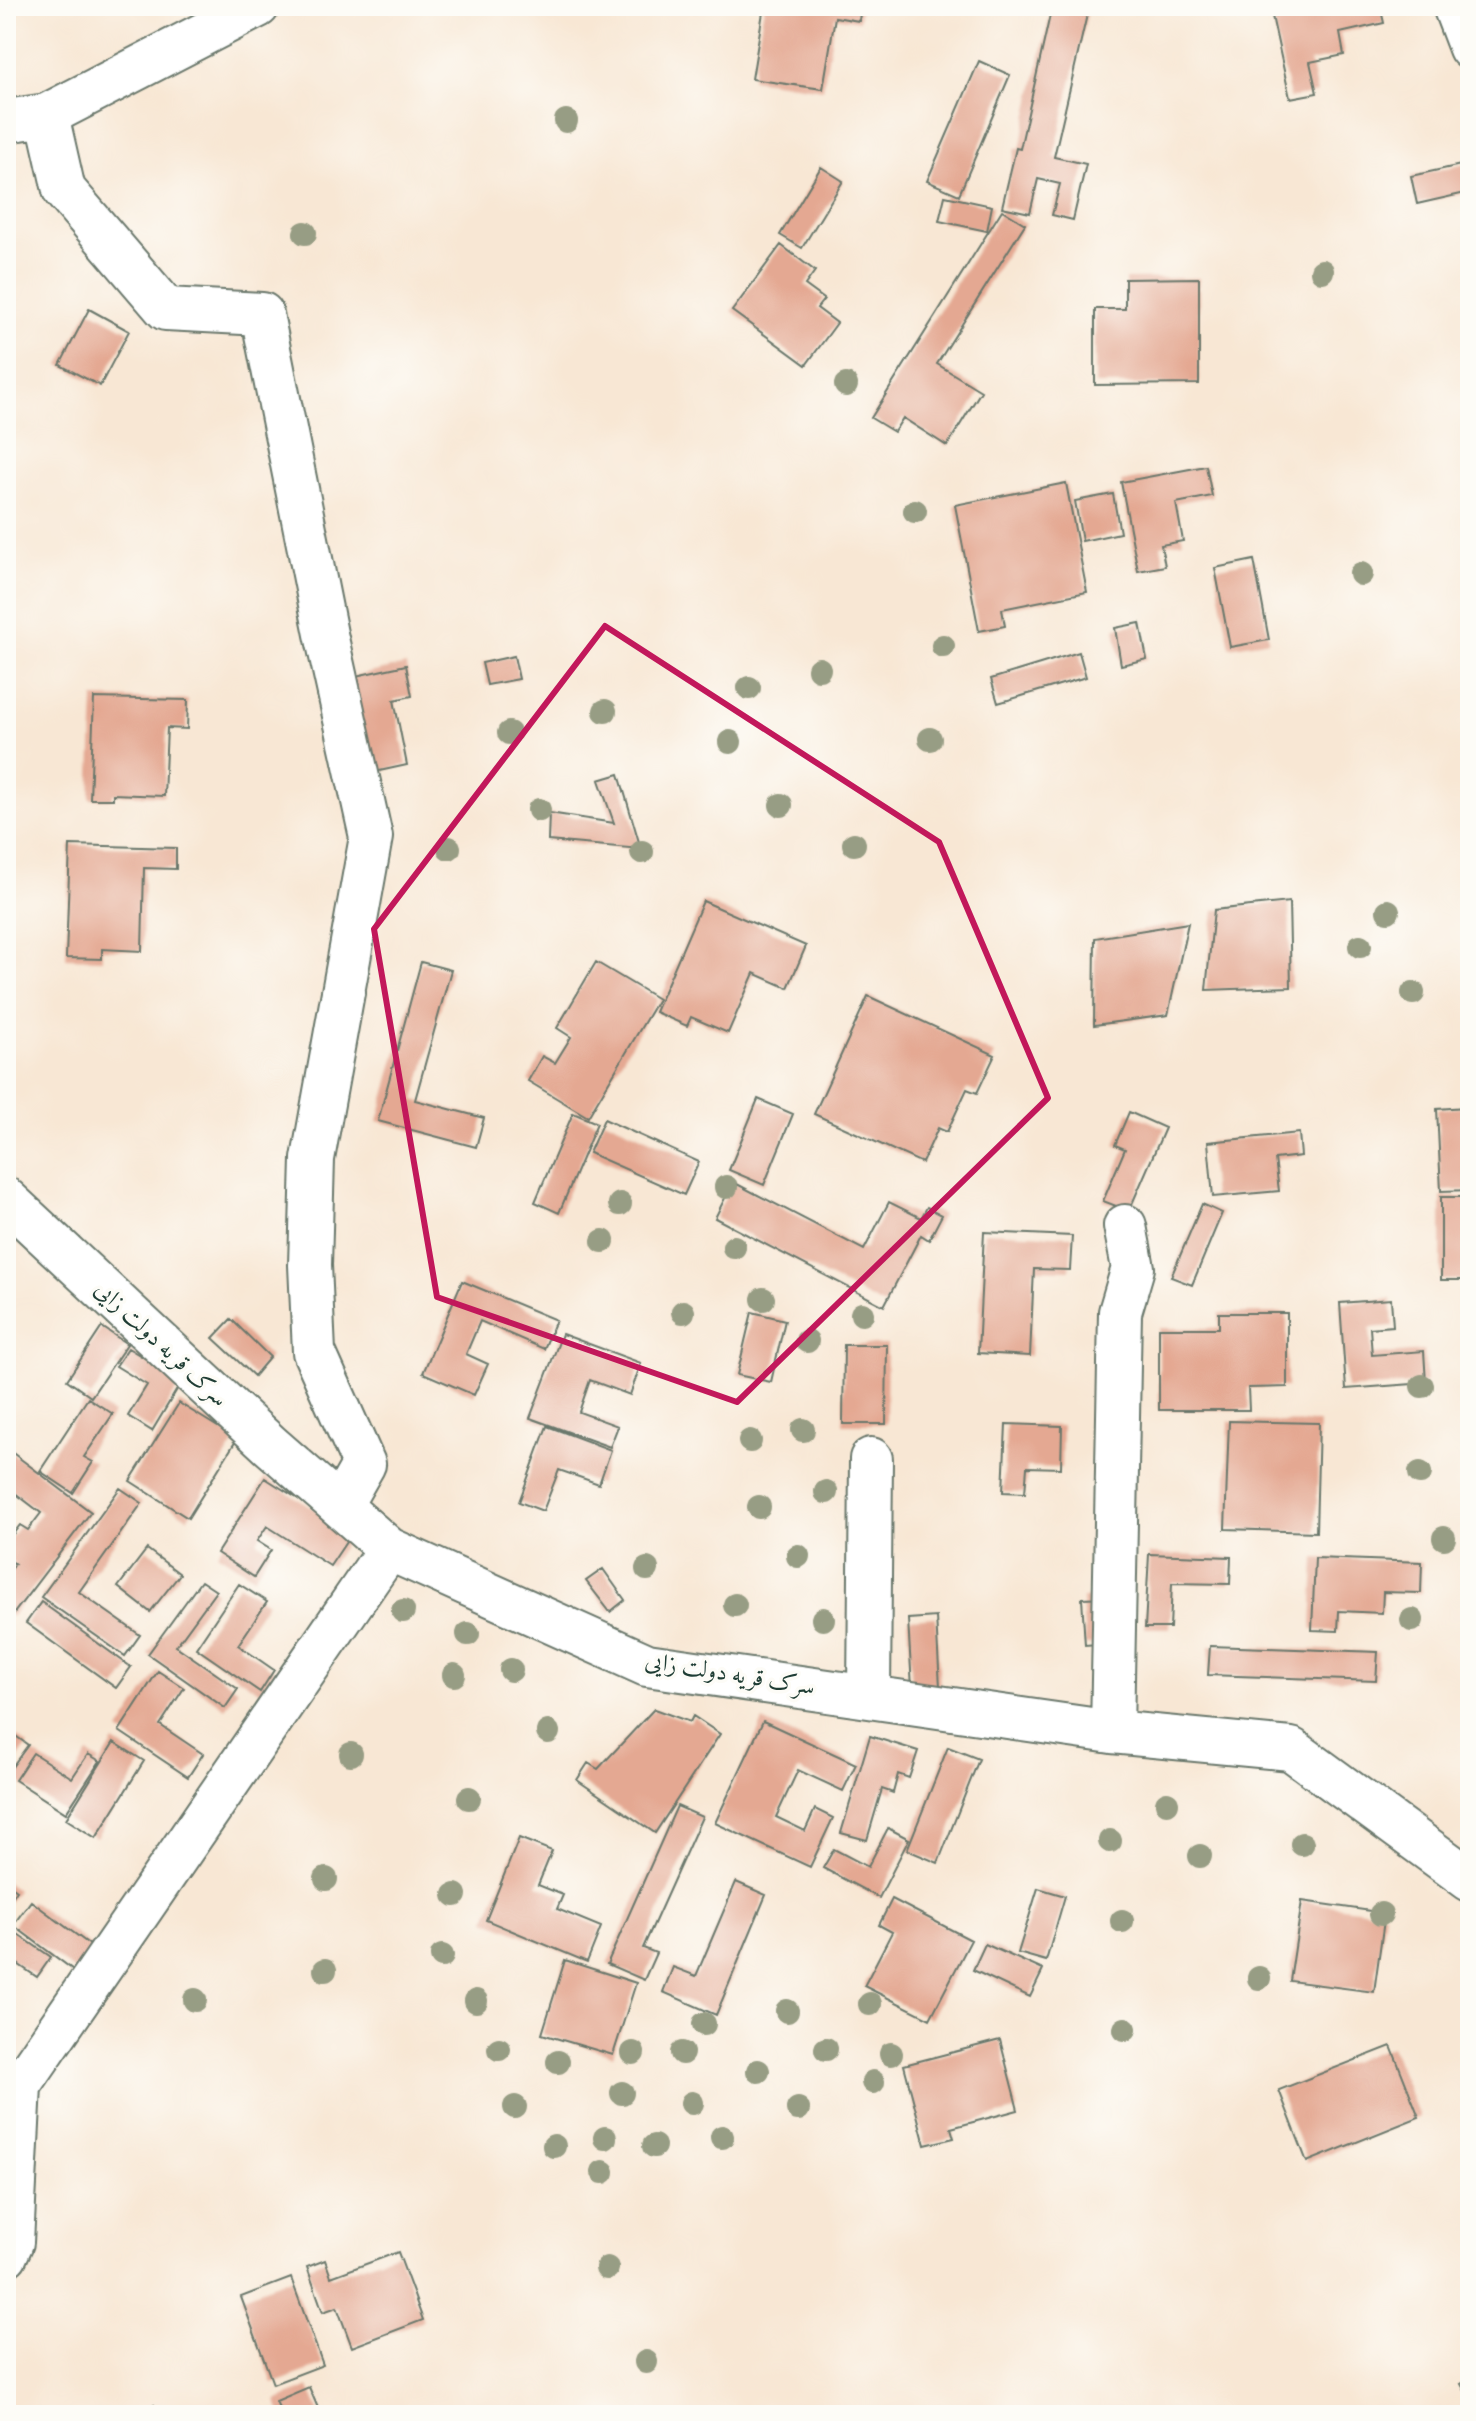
<svg xmlns="http://www.w3.org/2000/svg" width="1476" height="2421" font-family="'Libre Bodoni',Amiri,serif">
<style>
.building{fill:#e4a892}
.lines{fill:none;stroke-linecap:round;stroke-linejoin:round}
.street-casing{stroke:#6b786c;stroke-width:46}
.street{stroke:#fff;stroke-width:42}
.tree{fill:#979d84}
.marked{fill:none;stroke:#c2185b;stroke-width:6;stroke-linejoin:round}
.labels{text-anchor:middle;dominant-baseline:central;stroke-width:7;stroke-linejoin:round;paint-order:stroke}
.street-label{font-size:24px;fill:#1f3d34;stroke:#fdfcf7}
</style>
<rect width="100%" height="100%" fill="#fdfcf7"/>
<filter id="ink" filterUnits="userSpaceOnUse"><feTurbulence type="fractalNoise" baseFrequency=".0125" numOctaves="2"/><feDisplacementMap in="SourceGraphic" scale="16" xChannelSelector="R" yChannelSelector="G"/><feConvolveMatrix kernelMatrix="1 2 1 2 8 2 1 2 1" color-interpolation-filters="sRGB"/></filter>
<filter id="wash" filterUnits="userSpaceOnUse"><feTurbulence type="fractalNoise" baseFrequency=".006" numOctaves="4" result="noise"/><feDisplacementMap in="SourceGraphic" scale="32" xChannelSelector="R" yChannelSelector="G"/><feGaussianBlur stdDeviation="1.8" result="paint"/><feColorMatrix in="noise" values="0 0 0 0 0 0 0 0 0 0 0 0 0 0 0 0 0 1.4 0 .05"/><feComposite in="paint" operator="in"/></filter>
<g filter="url(#wash)">
<rect width="100%" height="100%" fill="#f8e7d4"/>
<g id="blocks">
<path class="building" d="M764,6H861L859,21L835,17L823,89L752,79Z
M1052,6H1089L1054,157L1086,164L1073,220L1052,215L1060,184L1038,179L1030,213L1002,207L1016,148L1020,149Z
M1320,6H1380L1384,23L1340,33L1344,55L1310,62L1317,93L1290,98L1272,16Z
M979,61L1010,75L959,195L927,181Z
M1470,163V192L1417,204L1411,176Z
M821,167L843,181L802,248L780,235Z
M945,196L992,206L987,231L939,221Z
M1002,210L1025,224L937,364L981,391L947,446L903,418L894,432L871,418Z
M781,245L815,271L805,285L824,299L817,308L837,323L806,365L732,311Z
M1199,278V384L1095,385V309H1125V279Z
M89,309L129,331L100,386L60,365Z
M1206,466L1212,496L1176,503L1183,541L1161,545L1165,566L1138,571L1121,482Z
M1066,483L1087,592L1002,609L1005,626L979,631L955,505Z
M1113,494L1120,533L1082,541L1075,501Z
M1254,560L1269,640L1230,647L1215,568Z
M1140,623L1147,659L1121,665L1115,628Z
M1079,652L1086,677L998,703L991,679Z
M514,656L519,679L487,685L482,663Z
M406,665L412,696L394,700L407,765L370,773L351,677Z
M94,698L188,700L187,729L167,728L164,796L113,794V799H90Z
M619,774L641,849L548,841L549,813L614,823L599,780Z
M70,845L176,848V869L144,868L142,951L102,949V959L66,958Z
M703,901L806,946L788,988L754,973L728,1033L691,1017L687,1026L655,1012Z
M1289,902L1291,987L1206,990L1214,910Z
M1188,923L1168,1015L1094,1025L1095,938Z
M421,962L451,970L415,1100L484,1118L476,1147L378,1121Z
M596,962L658,999L588,1117L528,1081L542,1056L555,1063L571,1037L557,1028Z
M868,996L995,1055L977,1093L967,1089L947,1132L938,1128L922,1163L814,1114Z
M1466,1097H1470V1190L1441,1191L1437,1109L1466,1107Z
M758,1099L793,1114L764,1185L729,1170Z
M1129,1112L1165,1128L1129,1211L1103,1201L1125,1149L1115,1145Z
M573,1113L597,1123L559,1213L535,1202Z
M604,1119L699,1162L684,1195L589,1153Z
M1299,1133L1301,1156L1275,1159L1279,1191L1213,1197L1208,1142Z
M733,1182L864,1250L889,1202L921,1218L927,1207L942,1215L929,1240L921,1235L884,1306L715,1218Z
M1441,1197H1470V1280H1441Z
M1202,1204L1222,1213L1192,1285L1171,1277Z
M984,1232L1072,1236L1070,1270L1034,1269L1030,1356L978,1353Z
M462,1281L556,1320L544,1349L480,1321L466,1354L488,1364L474,1395L423,1373Z
M1391,1299L1393,1326L1370,1328L1372,1355L1424,1351L1426,1383L1346,1389L1340,1303Z
M752,1312L785,1320L771,1382L737,1375Z
M1219,1313H1287V1387L1248,1388L1249,1410H1159V1328H1219Z
M231,1319L270,1357L254,1376L213,1338Z
M102,1327L127,1344L91,1397L67,1380Z
M562,1334L641,1363L630,1395L590,1380L579,1412L618,1426L610,1447L530,1418Z
M844,1345H887L886,1424H843Z
M128,1348L182,1381L152,1431L128,1416L147,1385L116,1366Z
M88,1398L113,1414L84,1457L93,1462L73,1493L40,1471Z
M179,1403L237,1439L188,1518L130,1481Z
M1229,1421L1319,1423L1316,1532L1225,1529Z
M1006,1424L1062,1426L1061,1468L1027,1467L1025,1493L1003,1492Z
M547,1426L611,1450L599,1484L559,1470L543,1511L519,1502Z
M6,1448L91,1512L11,1617L6,1613V1577L15,1564L6,1557V1543L20,1525L28,1530L41,1513L6,1486Z
M265,1478L352,1533L330,1566L267,1526L257,1541L271,1550L254,1577L217,1553Z
M120,1488L142,1503L79,1592L140,1635L125,1656L41,1597Z
M147,1549L180,1574L150,1612L118,1587Z
M1149,1554L1231,1557L1230,1584L1172,1583L1170,1628H1145Z
M1315,1558L1422,1562L1421,1593L1383,1592L1382,1613L1339,1611L1338,1631L1312,1630Z
M603,1569L625,1600L610,1612L586,1581Z
M201,1581L216,1591L176,1646L238,1689L225,1708L148,1654Z
M239,1584L267,1602L238,1645L274,1670L260,1692L196,1648Z
M1107,1597L1110,1643L1085,1645L1082,1598Z
M41,1602L131,1667L116,1688L26,1623Z
M936,1617L940,1687L912,1688L908,1619Z
M1210,1646L1378,1652L1376,1681L1208,1675Z
M158,1671L184,1688L160,1725L203,1754L188,1777L119,1731Z
M654,1709L690,1722L693,1716L720,1734L655,1833L577,1780L588,1763L598,1769Z
M763,1721L856,1764L843,1791L798,1770L776,1817L805,1831L815,1809L833,1818L810,1867L715,1823Z
M6,1729L28,1745L6,1775Z
M870,1736L918,1751L909,1778L898,1774L893,1793L882,1789L867,1840L841,1833Z
M114,1742L144,1761L96,1838L66,1819Z
M948,1747L979,1759L938,1863L907,1850Z
M33,1753L72,1778L88,1754L100,1761L66,1813L15,1780Z
M677,1806L702,1817L643,1948L656,1953L644,1980L607,1964Z
M888,1828L909,1839L879,1898L823,1868L834,1849L868,1867Z
M519,1838L552,1851L538,1885L563,1895L557,1909L601,1927L587,1962L486,1920Z
M6,1882L17,1890L6,1906Z
M736,1882L766,1895L716,2015L663,1992L673,1967L696,1976Z
M1038,1888L1065,1896L1046,1961L1018,1953Z
M892,1899L971,1940L930,2019L864,1986L892,1932L879,1925Z
M31,1901L94,1948L76,1972L13,1925Z
M1302,1901L1385,1913L1374,1992L1290,1981Z
M6,1926L51,1957L37,1977L6,1956Z
M985,1944L1043,1970L1030,1997L973,1970Z
M565,1960L636,1983L613,2055L542,2034Z
M1000,2040L1018,2110L951,2128L954,2138L925,2145L904,2065Z
M1391,2046L1419,2117L1307,2162L1279,2090Z
M398,2252L423,2320L352,2347L337,2307L323,2312L307,2267L325,2260L331,2277Z
M291,2278L323,2365L273,2384L241,2297Z
M1470,2379V2400L1461,2384Z
M309,2387L321,2415H282L276,2401Z
M154,2405L159,2415H131Z"/>
</g>
</g>
<g filter="url(#ink)">
<use href="#blocks" fill-opacity="0" stroke="#6b786c" stroke-width="2"/>
<g class="lines">
<g class="street-casing">
<path id="street" d="M1454,6L1470,48
M47,115L64,190L166,309L262,314L326,634L371,837L313,1159L310,1265L314,1352L364,1464L340,1506
M6,121L47,115L258,6
M6,1199L270,1445L389,1549L647,1665L1112,1732L1291,1749L1470,1880
M869,1694L871,1459
M1112,1732L1120,1312L1133,1268L1125,1226
M6,2255L12,2242L20,2085L389,1549"/>
</g>
<use href="#street" class="street"/>
</g>
<g class="tree">
<circle cx="566" cy="121" r="12"/>
<circle cx="305" cy="233" r="12"/>
<circle cx="1322" cy="271" r="12"/>
<circle cx="846" cy="385" r="12"/>
<circle cx="915" cy="511" r="12"/>
<circle cx="1361" cy="574" r="12"/>
<circle cx="943" cy="646" r="12"/>
<circle cx="819" cy="669" r="12"/>
<circle cx="749" cy="688" r="12"/>
<circle cx="605" cy="711" r="12"/>
<circle cx="509" cy="733" r="12"/>
<circle cx="930" cy="739" r="12"/>
<circle cx="730" cy="742" r="12"/>
<circle cx="781" cy="805" r="12"/>
<circle cx="539" cy="810" r="12"/>
<circle cx="854" cy="844" r="12"/>
<circle cx="449" cy="848" r="12"/>
<circle cx="642" cy="852" r="12"/>
<circle cx="1388" cy="911" r="12"/>
<circle cx="1360" cy="946" r="12"/>
<circle cx="1413" cy="993" r="12"/>
<circle cx="726" cy="1187" r="12"/>
<circle cx="620" cy="1204" r="12"/>
<circle cx="603" cy="1241" r="12"/>
<circle cx="734" cy="1247" r="12"/>
<circle cx="763" cy="1299" r="12"/>
<circle cx="683" cy="1312" r="12"/>
<circle cx="862" cy="1314" r="12"/>
<circle cx="807" cy="1341" r="12"/>
<circle cx="1422" cy="1386" r="12"/>
<circle cx="803" cy="1430" r="12"/>
<circle cx="750" cy="1441" r="12"/>
<circle cx="1420" cy="1473" r="12"/>
<circle cx="826" cy="1492" r="12"/>
<circle cx="759" cy="1507" r="12"/>
<circle cx="1444" cy="1538" r="12"/>
<circle cx="798" cy="1556" r="12"/>
<circle cx="647" cy="1569" r="12"/>
<circle cx="735" cy="1605" r="12"/>
<circle cx="403" cy="1611" r="12"/>
<circle cx="823" cy="1619" r="12"/>
<circle cx="1412" cy="1620" r="12"/>
<circle cx="468" cy="1634" r="12"/>
<circle cx="511" cy="1670" r="12"/>
<circle cx="454" cy="1675" r="12"/>
<circle cx="548" cy="1732" r="12"/>
<circle cx="351" cy="1754" r="12"/>
<circle cx="469" cy="1798" r="12"/>
<circle cx="1167" cy="1803" r="12"/>
<circle cx="1110" cy="1841" r="12"/>
<circle cx="1302" cy="1844" r="12"/>
<circle cx="1200" cy="1856" r="12"/>
<circle cx="326" cy="1879" r="12"/>
<circle cx="455" cy="1895" r="12"/>
<circle cx="1381" cy="1914" r="12"/>
<circle cx="1122" cy="1921" r="12"/>
<circle cx="442" cy="1956" r="12"/>
<circle cx="325" cy="1970" r="12"/>
<circle cx="1259" cy="1978" r="12"/>
<circle cx="195" cy="2000" r="12"/>
<circle cx="476" cy="2001" r="12"/>
<circle cx="870" cy="2004" r="12"/>
<circle cx="787" cy="2011" r="12"/>
<circle cx="704" cy="2024" r="12"/>
<circle cx="1125" cy="2029" r="12"/>
<circle cx="499" cy="2049" r="12"/>
<circle cx="826" cy="2049" r="12"/>
<circle cx="633" cy="2053" r="12"/>
<circle cx="682" cy="2053" r="12"/>
<circle cx="891" cy="2054" r="12"/>
<circle cx="558" cy="2062" r="12"/>
<circle cx="758" cy="2071" r="12"/>
<circle cx="873" cy="2082" r="12"/>
<circle cx="622" cy="2093" r="12"/>
<circle cx="692" cy="2103" r="12"/>
<circle cx="515" cy="2107" r="12"/>
<circle cx="798" cy="2109" r="12"/>
<circle cx="722" cy="2137" r="12"/>
<circle cx="605" cy="2138" r="12"/>
<circle cx="554" cy="2146" r="12"/>
<circle cx="654" cy="2146" r="12"/>
<circle cx="603" cy="2172" r="12"/>
<circle cx="607" cy="2268" r="12"/>
<circle cx="646" cy="2362" r="12"/>
</g>
</g>
<path class="marked" d="M605,626L939,842L1048,1098L737,1402L437,1297L374,929Z"/>
<g class="labels">
<g class="street-label">
<text transform="translate(161 1344) rotate(43)">سرک قریه دولت زایی</text>
<text transform="translate(730 1674) rotate(9)">سرک قریه دولت زایی</text>
</g>
</g>
<rect width="1476" height="2421" fill="none" stroke="#fdfcf7" stroke-width="32"/>
</svg>
